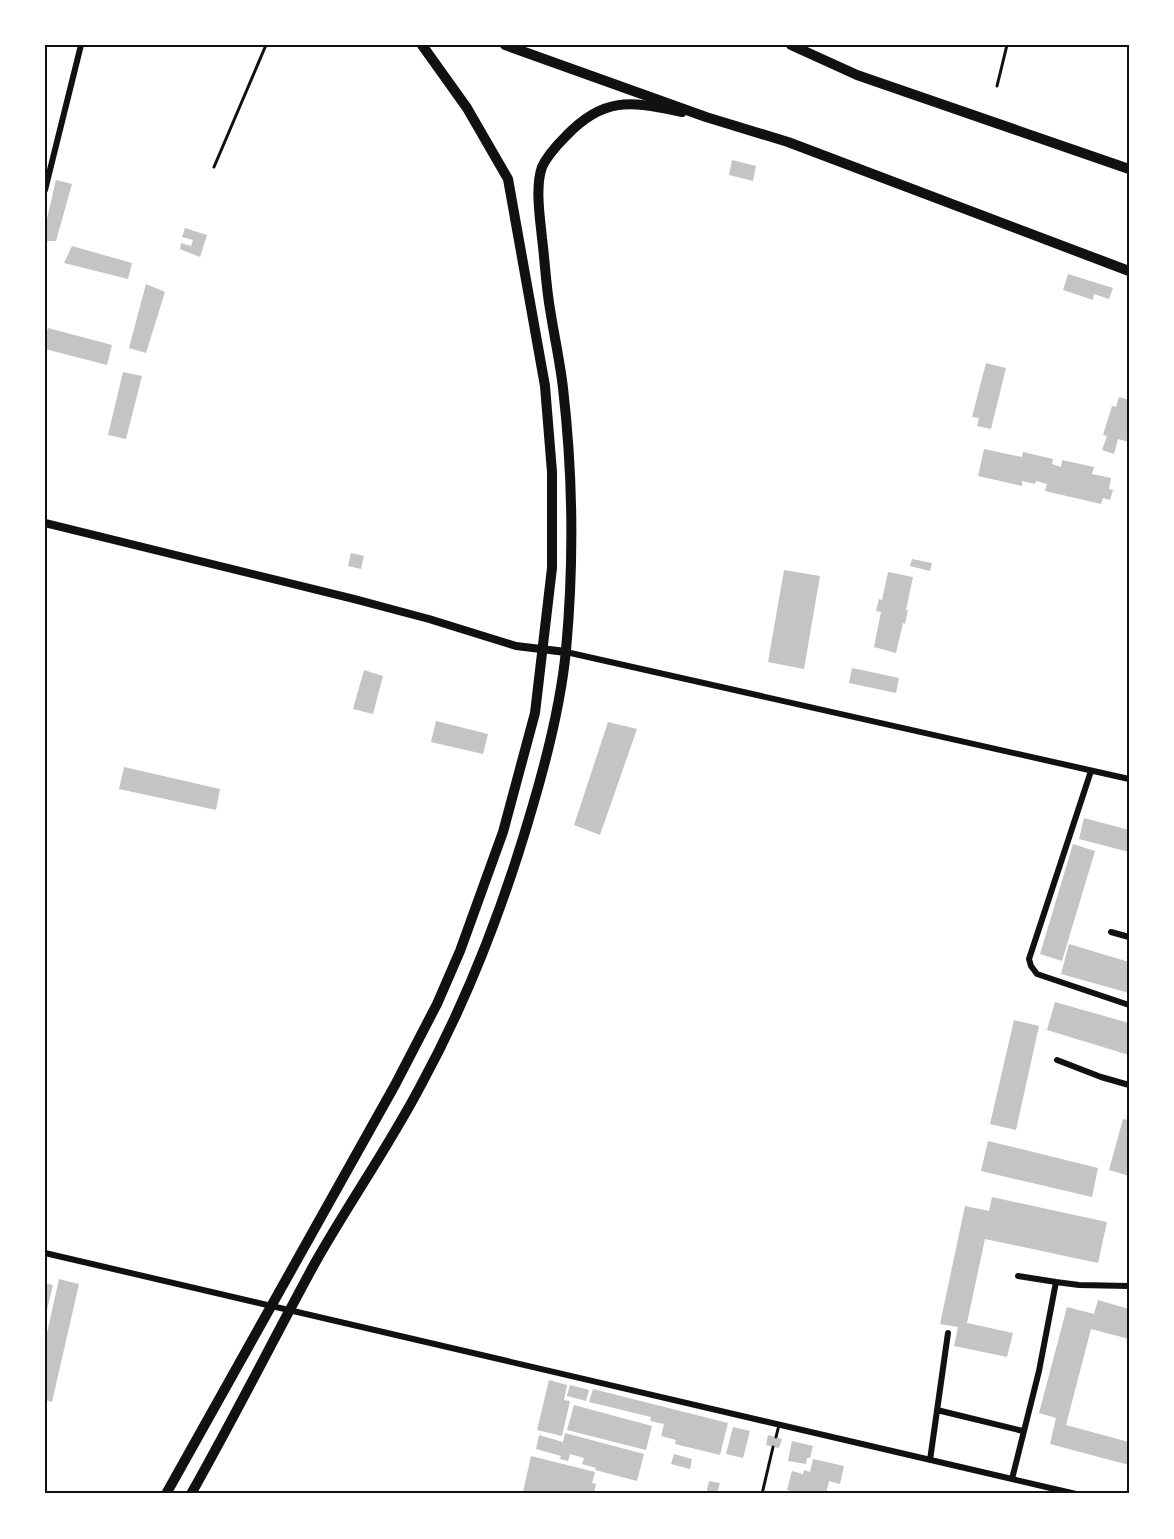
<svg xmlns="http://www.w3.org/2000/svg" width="1174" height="1539" font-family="'DM Sans',sans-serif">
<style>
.building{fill:#c4c4c4}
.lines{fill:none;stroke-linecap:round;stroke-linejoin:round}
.service{stroke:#111;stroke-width:3}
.minor{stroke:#111;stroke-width:6}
.tertiary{stroke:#111;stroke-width:8}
.primary{stroke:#111;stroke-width:10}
.trunk{stroke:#111;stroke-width:10}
.neatline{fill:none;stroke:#111;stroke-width:2}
</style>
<rect width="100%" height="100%" fill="#fff"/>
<path class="building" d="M732,160L756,166L753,181L729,175Z
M56,180L72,184L56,241H45V227Z
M185,228L207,235L200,257L180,249L181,243L191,246L193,240L182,237Z
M72,246L132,263L128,279L64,263Z
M1068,274L1113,288L1109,299L1094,294L1093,300L1063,290Z
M146,284L165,292L146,353L129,348Z
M48,328L112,345L107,365L45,349V336Z
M986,363L1006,368L991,429L977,426L979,418L972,417Z
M123,372L142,376L126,439L108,435Z
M1119,397L1129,400V442L1118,439L1114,454L1102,450L1107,436L1103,435L1112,406L1116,407Z
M984,449L1022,457L1023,452L1053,459L1052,464L1061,467L1062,460L1094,467L1092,474L1111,478L1109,489L1113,490L1110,500L1103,498L1101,504L1045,491L1047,484L1036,481L1035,484L1022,481V486L978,476Z
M351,553L364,556L361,569L348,566Z
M912,559L932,563L930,571L910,566Z
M784,570L820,576L804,669L768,662Z
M888,572L913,577L906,610H908L905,624L903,623L896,653L874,647L881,612L876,611L879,599L882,600Z
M852,668L899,678L896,693L849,683Z
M364,670L383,676L373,714L353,709Z
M436,721L488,734L483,754L431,742Z
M608,722L637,729L600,835L574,825Z
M124,767L220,789L216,810L119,789Z
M1084,818L1129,830V852L1079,839Z
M1073,844L1095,851L1062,961L1040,954Z
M1069,944L1129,962V993L1061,974Z
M1055,1002L1129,1023V1055L1047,1030Z
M1014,1020L1039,1026L1016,1130L990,1124Z
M1123,1119L1129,1120V1176L1109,1170Z
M988,1141L1098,1168L1092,1197L981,1171Z
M992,1197L1107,1222L1098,1263L985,1239L967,1323L1013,1333L1007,1357L954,1346L958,1327L940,1324L965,1206L989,1211Z
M59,1279L79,1284L52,1402L45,1400V1342Z
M45,1283L53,1285L46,1314H45Z
M1098,1300L1129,1309V1339L1091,1329L1066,1425L1129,1442V1465L1050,1444L1056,1418L1039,1413L1067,1307L1094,1314Z
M549,1380L567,1385L564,1400L570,1401L562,1436L537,1430Z
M570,1385L589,1390L586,1401L567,1396Z
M593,1389L728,1423L720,1455L675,1444L676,1440L661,1436L664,1424L650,1421L651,1417L589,1402Z
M574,1405L652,1426L646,1450L567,1430Z
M733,1427L750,1431L743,1458L726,1454Z
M565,1433L644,1454L637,1481L595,1470L596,1468L582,1464L584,1458L570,1454L568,1461L560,1459L561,1456L536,1449L539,1435L563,1442Z
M768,1435L782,1439L779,1448L766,1445Z
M792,1441L813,1446L810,1458H807L806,1464L788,1461Z
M674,1454L692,1459L690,1469L671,1464Z
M531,1456L595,1472L592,1483L596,1484L594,1494H532L523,1492Z
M813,1459L844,1466L840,1484L829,1481L826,1494H794L795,1492L787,1490L792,1471L803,1474L804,1470L810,1472Z
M709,1481L720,1483L717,1494H706Z"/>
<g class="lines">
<path class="service" d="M997,86L1007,45
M214,167L266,45
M776,1437L779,1425
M762,1494L773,1447"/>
<path class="minor" d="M45,190L81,45
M566,652L1129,779
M1091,771L1029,959L1031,966L1037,974L1129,1005
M1111,932L1129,937
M1057,1060L1101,1077L1129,1085
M45,1253L1076,1494
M1018,1276L1056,1282
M937,1410L1023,1431
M930,1460L948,1333
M1012,1479L1039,1371L1056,1282L1079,1285L1129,1286"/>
<path class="tertiary" d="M45,523L354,599L429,619L516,646L566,652"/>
<path class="primary" d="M166,1494L395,1085L437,1004L460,951L503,832L535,713L552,568V472L545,386L508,179L467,108L422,45
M191,1494C234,1418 273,1340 315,1263C349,1203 389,1146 421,1085C469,997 505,902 533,805C548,754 561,703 566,650C574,563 573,475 563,388C560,362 554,335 550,309C546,286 545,262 542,238C540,218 535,187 542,167C547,156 558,144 566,136C605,95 632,102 682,112"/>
<path class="trunk" d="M505,45L706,117L788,142L1129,271
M791,45L857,75L1129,169"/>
</g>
<rect width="1174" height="1539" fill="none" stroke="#ffffff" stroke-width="93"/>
<rect x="46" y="46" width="1082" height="1446" class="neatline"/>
</svg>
